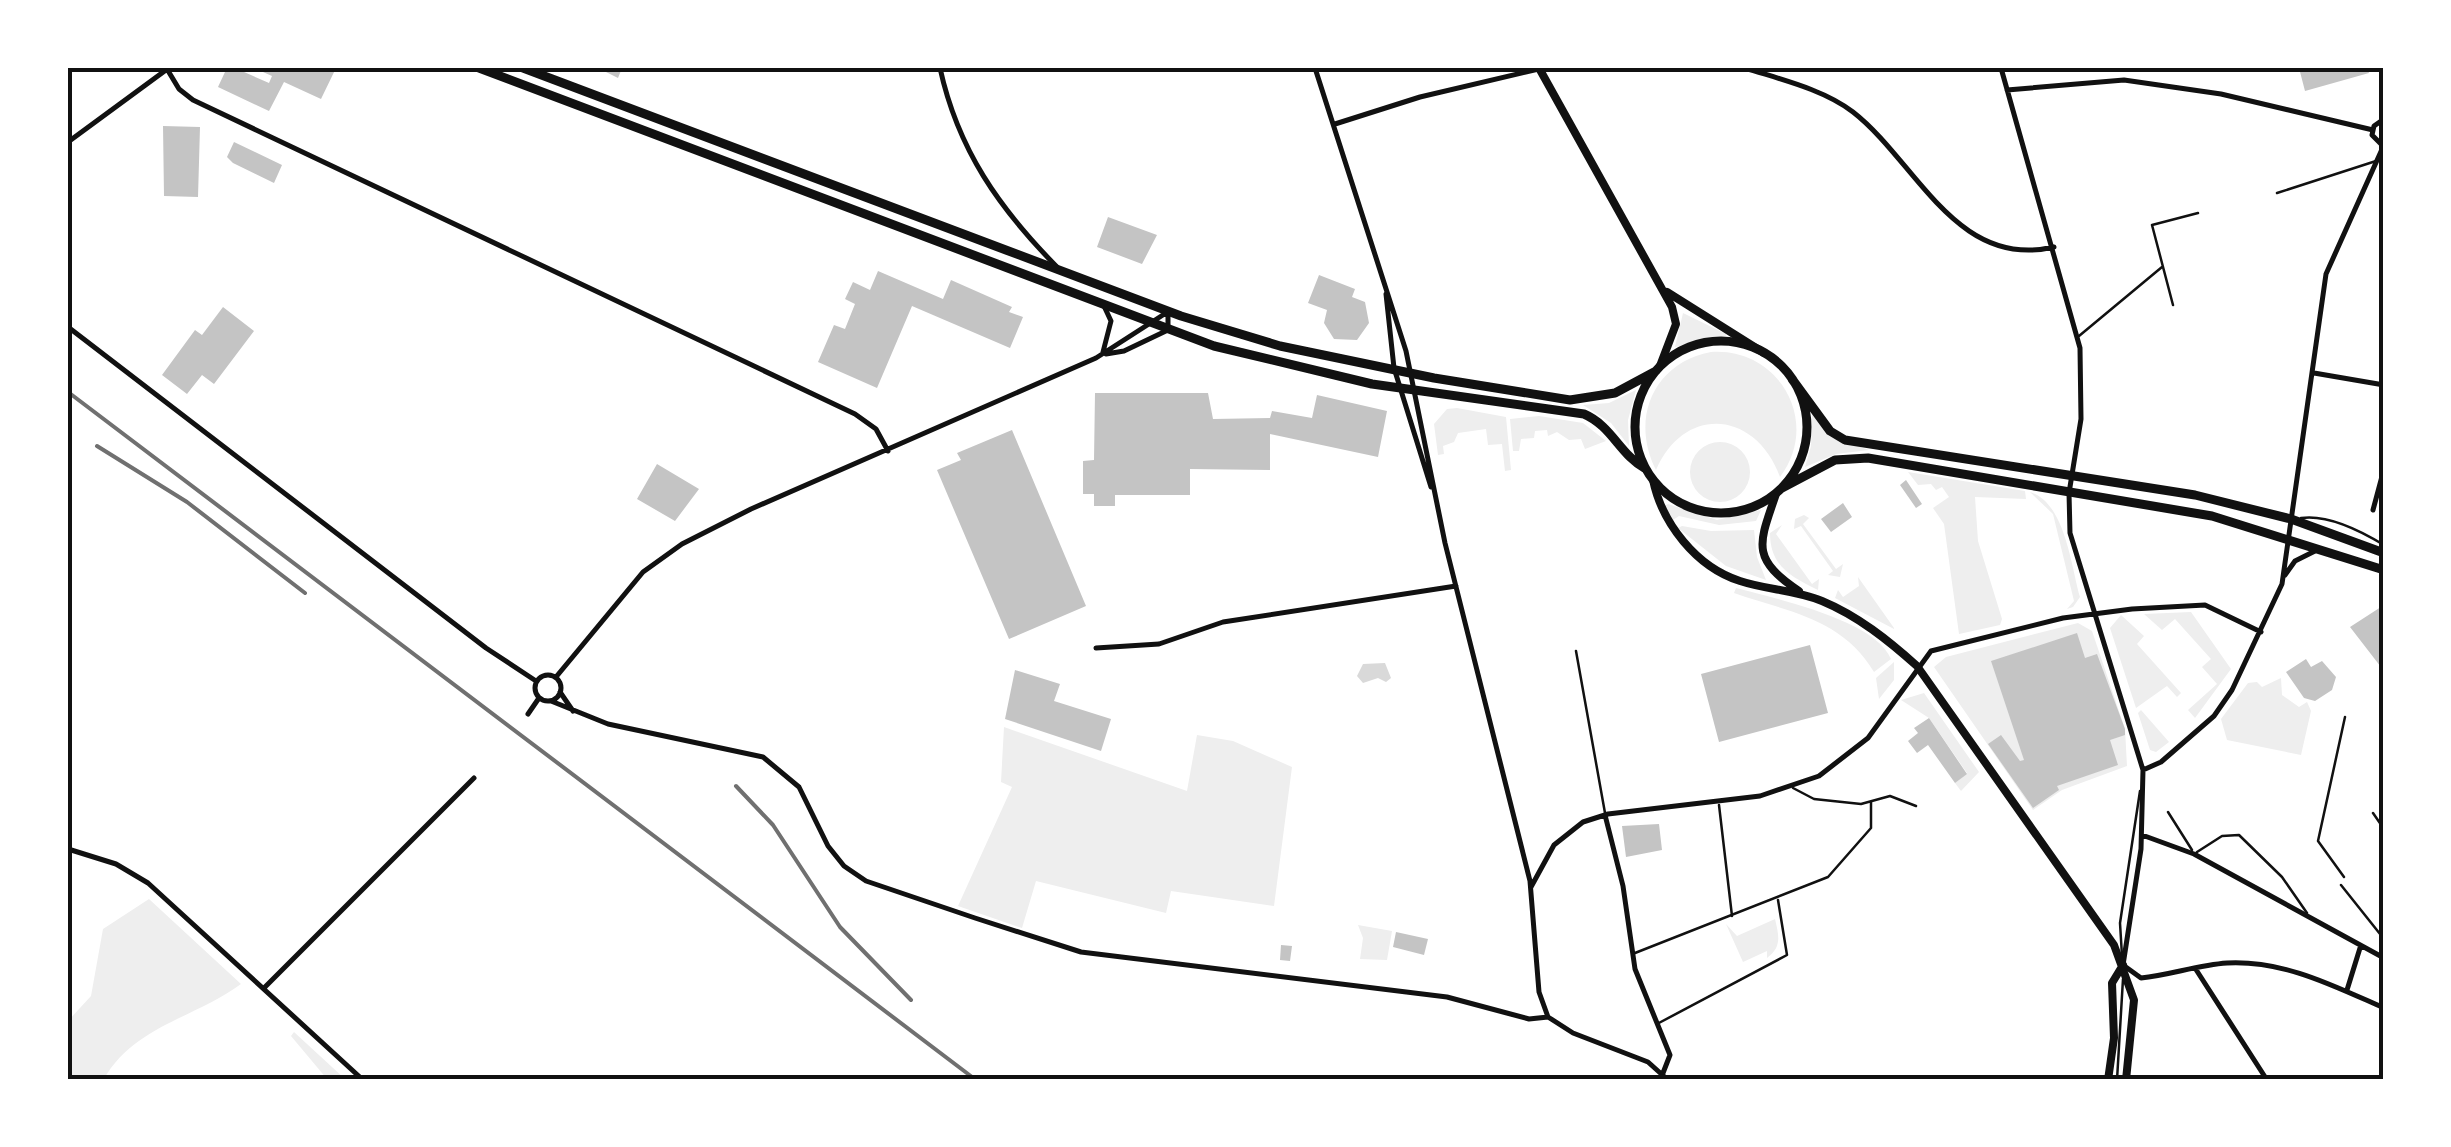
<svg xmlns="http://www.w3.org/2000/svg" width="2451" height="1147" font-family="'Golos Text',sans-serif">
<style>
.green{fill:#eee}
.water{fill:#d9d9d9}
.building{fill:#c4c4c4}
.lines{fill:none;stroke-linecap:round;stroke-linejoin:round}
.service{stroke:#111;stroke-width:2.5}
.minor{stroke:#111;stroke-width:5}
.secondary{stroke:#111;stroke-width:8}
.primary{stroke:#111;stroke-width:9}
.rail{stroke:#707070;stroke-width:4}
.neatline{fill:none;stroke:#111;stroke-width:4}
</style>
<rect width="100%" height="100%" fill="#fff"/>
<path class="green" d="M1683,313L1726,334V336L1675,347Z
M1711,352C1778,347 1822,421 1780,477C1756,411 1685,404 1656,470C1630,419 1653,363 1711,352Z
M1636,390L1628,420L1629,446L1611,423L1583,405L1609,403Z
M1457,408L1506,417L1511,470L1505,471L1502,444L1488,445L1486,429L1458,433L1454,442L1443,446L1444,454L1438,455L1434,424L1447,409Z
M1812,412L1831,437L1869,450L1836,454L1805,467L1811,446Z
M1539,416L1583,423L1606,441L1585,449L1581,439L1569,440L1557,432L1548,436L1547,430L1535,431L1534,438L1521,439L1519,451H1513L1510,419Z
M1690 472a30 30 0 1 1 60 0a30 30 0 1 1-60 0Z
M1908,472L2025,491L2026,499L1975,497L1978,541L2002,619L2000,625L1959,634L1944,524L1933,508L1949,497L1942,487L1936,490L1931,484L1918,485Z
M2030,492C2065,502 2071,566 2080,597L2073,607L2067,609L2074,601L2053,514Z
M1668,504L1717,520L1761,510L1756,521L1719,525L1679,516L1673,520L1664,506Z
M1804,515L1809,518L1803,524L1836,569L1843,564L1840,577L1828,575L1833,571L1801,526L1794,529L1795,519Z
M1782,525L1776,534L1812,584L1819,579L1818,590C1792,577 1770,567 1770,533Z
M1682,526L1711,531L1754,530L1757,557L1766,580L1726,566L1678,528Z
M1858,577L1894,628V629L1835,598L1838,590L1843,597L1859,586Z
M1736,588C1774,598 1876,620 1891,659L1874,672C1842,618 1788,612 1734,593Z
M2191,612L2231,669L2195,718L2188,710L2217,684L2202,667L2211,659L2175,619L2162,630L2144,614Z
M2121,615L2144,636L2137,644L2181,693L2177,697L2167,686L2136,708L2110,628Z
M2078,623L2092,631L2125,729L2127,766L2062,790L2033,810L1934,667L1946,657Z
M1894,662V680L1879,699L1876,678Z
M2281,678L2282,695L2299,707L2307,702L2311,711L2301,755L2227,740L2221,719L2248,683L2257,682L2262,687Z
M1924,693L1979,772L1961,791L1955,783L1967,773L1929,718L1901,700Z
M2141,710L2169,742L2156,752L2150,750L2138,713Z
M1004,727L1187,791L1197,735L1233,741L1292,767L1274,906L1171,891L1166,913L1036,881L1022,928L958,906L1012,787L1001,782Z
M149,899L241,984C195,1018 134,1026 104,1079H68V1021L91,996L103,929Z
M1775,919C1779,936 1782,947 1767,958V951L1743,962L1726,924L1737,936Z
M1358,925L1392,931L1387,960L1360,959L1363,938Z
M294,1032L345,1079H346H327L291,1036Z"/>
<path class="water" d="M1385,663L1391,678L1386,682L1378,678L1363,683L1357,676L1363,664Z"/>
<path class="building" d="M215,68H235L269,83L272,76L254,68H336L321,99L284,82L269,111L218,87L225,72Z
M598,68H622L618,78Z
M2299,68H2367L2369,73L2305,91Z
M163,126L200,127L198,197L164,196Z
M234,142L282,165L274,183L233,163L227,157Z
M1108,217L1157,235L1142,264L1097,247Z
M878,271L943,299L951,280L1012,307L1009,312L1023,317L1010,348L912,306L877,388L818,362L834,325L845,329L855,304L845,299L853,282L870,290Z
M1319,275L1355,289L1352,297L1365,302L1369,323L1357,340L1334,339L1324,323L1327,310L1308,303Z
M223,307L254,331L214,384L202,375L187,394L162,375L195,330L202,335Z
M1095,393H1208L1213,419L1270,418L1272,411L1312,418L1317,395L1387,411L1378,457L1270,434V470L1190,469V495H1115V506H1094V494H1083V461L1094,460Z
M1012,430L1086,606L1009,639L937,470L961,460L957,453Z
M657,464L699,489L675,521L637,499Z
M1906,480L1922,504L1916,508L1900,485Z
M1843,503L1852,517L1831,532L1821,519Z
M2384,605V671L2350,627Z
M2077,633L2085,658L2097,654L2125,729V735L2110,740L2118,765L2057,786L2059,790L2033,808L1988,744L2001,735L2020,761L2024,760L1991,661Z
M1810,645L1828,713L1719,742L1701,674Z
M2306,659L2311,667L2322,661L2336,677L2332,690L2315,701L2304,698L2286,672Z
M1015,670L1060,684L1054,701L1111,719L1101,751L1005,719Z
M1929,718L1967,774L1955,783L1928,745L1917,753L1908,741L1918,733L1914,728Z
M1659,824L1662,850L1626,857L1622,826Z
M1396,932L1428,939L1424,955L1393,947Z
M1281,945L1292,946L1290,961L1280,960Z"/>
<g class="lines">
<path class="service" d="M2277,193L2376,161
M2173,305L2152,225L2198,213
M2079,336L2162,267
M2301,518C2328,514 2361,531 2384,545
M1576,651L1605,813
M1793,788L1814,799L1861,804L1890,796L1916,806
M1719,805L1732,916
M2168,812L2192,850
M2373,813L2384,829
M2197,852L2222,836L2239,835L2282,877L2307,913
M2344,877L2318,841L2345,717
M2341,885L2384,939
M1635,953L1828,877L1871,828V802
M2122,956L2120,923L2140,791
M1657,1024L1787,955L1778,900
M2117,1080L2123,979"/>
<path class="minor" d="M940,68C958,150 999,208 1057,267
M1315,68L1406,351L1445,543L1530,881L1539,992L1548,1017
M1745,68C1779,79 1823,89 1853,112C1916,161 1956,270 2054,247
M2001,68L2080,348L2081,419L2069,493L2070,533L2143,770L2141,849L2123,965L2141,978C2170,975 2198,965 2227,963C2284,960 2334,986 2384,1008
M167,69L179,89L193,100L855,414L876,429L888,451
M2007,90L2124,80L2221,94L2373,130
M2384,119L2374,126L2372,135L2384,147
M1335,124L1420,97L1543,68
M68,142L166,70
M1386,294L1394,368L1431,487
M68,327L486,648L536,681
M1103,352L1111,321L1104,306
M1106,354L1124,351L1168,330V311
M2314,373L2384,385
M2373,510L2384,469
M2285,575L2295,561L2315,551
M1096,648L1159,644L1223,622L1456,586
M535 688a13 13 0 1 1 26 0a13 13 0 1 1-26 0Z
M556,677L643,572L682,544L751,509L1096,358L1166,313
M560,692L573,711
M551,701L608,724L763,757L799,787L828,846L844,866L866,881L975,918L1081,952L1447,997L1529,1019L1548,1017L1573,1033L1648,1062L1668,1080
M528,714L539,698
M2143,770L2161,762L2214,716L2232,690L2282,584L2326,274L2383,147
M1605,815L1623,886L1635,969L1670,1055L1663,1073
M2142,835L2194,854L2384,958
M68,849L116,864L148,883L363,1080
M1531,887L1554,845L1583,822L1608,814L1760,796L1819,776L1868,738L1931,651L2063,618L2132,609L2205,605L2261,632
M2195,968L2267,1080
M265,987L474,778
M2347,990L2360,948"/>
<path class="secondary" d="M1539,68L1672,307L1676,324L1660,366
M1667,292L1764,353
M1653,480C1662,523 1696,567 1740,581C1767,590 1796,590 1822,601C1858,616 1888,640 1917,666L2114,945L2134,1000L2126,1080
M1776,494C1759,544 1750,558 1799,591
M2108,1080L2114,1038L2112,983L2123,965"/>
<path class="primary" d="M479,68L1214,346L1372,384L1584,414C1612,426 1620,455 1646,469
M523,68L1181,316L1280,346L1434,378L1570,400L1615,393L1656,371
M1635 427a86 86 0 1 1 172 0a86 86 0 1 1-172 0Z
M1792,379L1830,431L1845,440L2195,495L2291,519L2384,553
M1782,488L1835,460L1868,458L2212,516L2384,570"/>
<path class="rail" d="M68,392L976,1080
M97,446L187,502L305,593
M736,786L773,825L840,927L911,1000"/>
</g>
<rect width="2451" height="1147" fill="none" stroke="#ffffff" stroke-width="140"/>
<rect x="70" y="70" width="2311" height="1007" class="neatline"/>
</svg>
